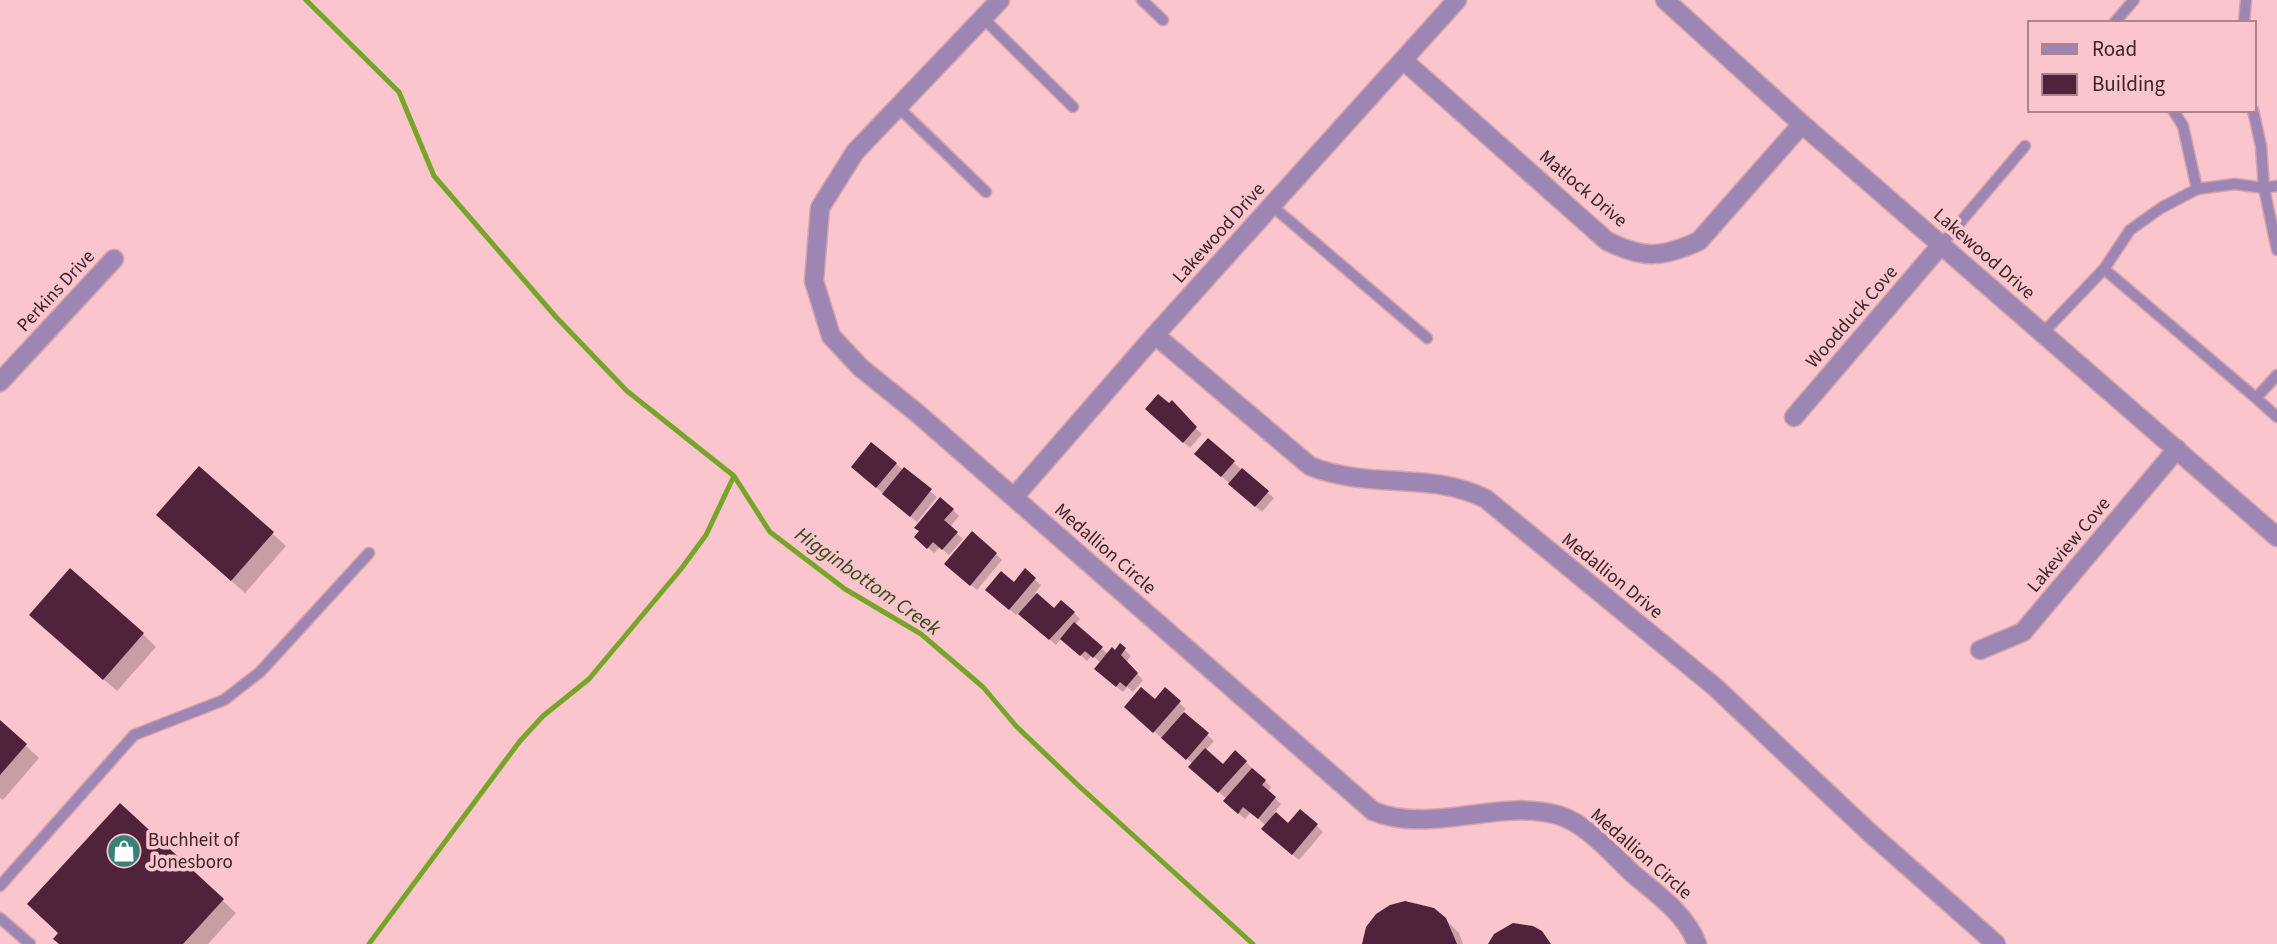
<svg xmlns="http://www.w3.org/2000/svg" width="2277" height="944" font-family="'Source Sans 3',sans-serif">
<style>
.shadow{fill:#0003}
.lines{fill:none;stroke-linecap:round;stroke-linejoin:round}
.stream{stroke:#76a528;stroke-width:5}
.building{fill:#51223c}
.service-casing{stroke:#d4a4ac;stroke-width:13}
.minor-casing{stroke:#d4a4ac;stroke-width:21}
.service{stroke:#9d86b3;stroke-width:10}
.minor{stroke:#9d86b3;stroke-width:18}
.labels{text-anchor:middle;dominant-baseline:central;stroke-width:7;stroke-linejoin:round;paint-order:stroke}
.street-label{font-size:19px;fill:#3a2226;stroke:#fbc5cd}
.poi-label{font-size:19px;fill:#3a2226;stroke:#fbc5cd;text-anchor:start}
.water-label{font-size:21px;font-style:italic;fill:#344819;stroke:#fbc5cd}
</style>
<rect width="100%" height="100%" fill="#fbc5cd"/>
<path class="shadow" d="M1153,415L1191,424L1202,434L1190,448Z
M1208,440L1274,498L1262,512L1203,460Z
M896,464L937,497L917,522L859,473Z
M199,468L286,546L245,593L171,528Z
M953,510L959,516L950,527L963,539L949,555L940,547L934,553L922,543Z
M996,554L1002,560L977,590L953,570Z
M1025,571L1041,585L1035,593L1054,610L1074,613L1080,619L1075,625L1108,654L1121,646L1131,656L1126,662L1143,680L1133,692L1127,687L1123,692L1102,675L1101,663L1092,655L1087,661L1062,638L1056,645L1019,612L1016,615L993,596L1014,585Z
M45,628L143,634L156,647L117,691Z
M1165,690L1186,709L1182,713L1214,741L1205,751L1223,767L1246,762L1271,787L1268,792L1281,804L1274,813L1288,825H1316L1323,832L1299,860L1270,835L1266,826L1251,812L1245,819L1231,807L1227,799L1197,773L1193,764L1132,713L1155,702Z
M0,722L39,758L3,800L0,798Z
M120,806L236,913L208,944H61L60,933Z
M1445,919L1459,933L1463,944H1363Z"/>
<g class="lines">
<path class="stream" d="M306,0L399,92L434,176L556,317L627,391L734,476L770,532L845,589L921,634L983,687L1016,726L1080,787L1253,944
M369,944L520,741L543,716L589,679L681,569L706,535L734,476"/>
</g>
<path class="building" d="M1158,394L1169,403L1172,400L1197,427L1183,443L1145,409Z
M1208,438L1235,461L1221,477L1194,454Z
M871,442L897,463L876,488L851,467Z
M199,466L274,532L231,581L156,515Z
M904,467L932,489L910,517L882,494Z
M1242,468L1269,491L1255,507L1228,484Z
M940,497L954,509L944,520L958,532L942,550L933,542L927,549L914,537L919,531L914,528Z
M972,531L997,553L970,586L944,564Z
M70,568L144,633L103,680L29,615Z
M1025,568L1036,578L1009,610L985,590L1001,571L1014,582Z
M1037,593L1054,608L1061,600L1075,612L1049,640L1018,614Z
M1074,622L1103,647L1093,658L1085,651L1080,656L1060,639Z
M1120,643L1126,648L1121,655L1138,673L1126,687L1120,682L1116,687L1094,669L1112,647L1115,650Z
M1141,687L1155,699L1165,687L1181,701L1153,733L1124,707Z
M1184,712L1209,733L1186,760L1161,738Z
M0,720L27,744L0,775Z
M1205,748L1223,764L1235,750L1247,761L1218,793L1188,767Z
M1252,768L1266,780L1262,785L1276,797L1258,819L1243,807L1238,814L1223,801Z
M120,803L224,899L183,944H59L53,939L58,933L27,904Z
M1300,809L1318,824L1292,855L1261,829L1276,812L1288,823Z
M1405,901L1434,908L1446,918L1457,944H1362L1366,927L1376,914L1390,905Z
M1513,923L1533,926L1542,931L1551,944H1488L1494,934Z"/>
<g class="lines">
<g class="service-casing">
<path id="service" d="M1142,0L1163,20
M983,18L1073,107
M2114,23L2134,0
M2244,23L2246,0
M898,107L986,192
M2173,110L2183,126L2197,189
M2277,186L2264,188L2277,250
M1272,206L1427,338
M1941,245L2025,146
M2104,269L2130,230L2161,208L2197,189L2235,184L2264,188L2261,146L2253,110
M2043,333L2104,269L2256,398L2277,375
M2256,398L2277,417
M0,886L134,735L224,700L260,672L369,553
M0,918L30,944"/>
</g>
<g class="minor-casing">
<path id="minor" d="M1000,0L855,152L820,208L814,281L831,336L861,368L917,413L1373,811C1429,835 1500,798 1558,815C1586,823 1612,854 1633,874C1657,894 1686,914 1697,944
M1665,0L1802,124L2277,537
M1403,60L1607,241C1643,259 1662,258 1699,241L1802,124
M1155,335L1310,466C1369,490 1433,471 1486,499L1715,687L1869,832L1996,944
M0,382L114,259
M1794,417L1941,245
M1014,497L1155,335L1457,0
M1980,650L2023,632L2177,449"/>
</g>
<use href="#service" class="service"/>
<use href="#minor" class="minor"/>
</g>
<defs>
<g id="shop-disc" transform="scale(1.75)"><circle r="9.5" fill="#38807a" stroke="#fbc5cd"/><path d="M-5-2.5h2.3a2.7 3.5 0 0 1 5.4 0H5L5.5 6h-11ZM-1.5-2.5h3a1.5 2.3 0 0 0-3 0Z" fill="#fff"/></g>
</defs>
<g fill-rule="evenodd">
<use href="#shop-disc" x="124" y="851"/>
</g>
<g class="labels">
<g class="street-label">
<text transform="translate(1583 189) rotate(40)">Matlock Drive</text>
<text transform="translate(1219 233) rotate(-48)">Lakewood Drive</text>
<text transform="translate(1984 254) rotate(41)">Lakewood Drive</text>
<text transform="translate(56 291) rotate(-47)">Perkins Drive</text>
<text transform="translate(1852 317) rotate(-49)">Woodduck Cove</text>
<text transform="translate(2069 545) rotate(-50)">Lakeview Cove</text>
<text transform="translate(1105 549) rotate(41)">Medallion Circle</text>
<text transform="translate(1612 576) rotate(39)">Medallion Drive</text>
<text transform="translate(1641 854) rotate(41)">Medallion Circle</text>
</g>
<g class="poi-label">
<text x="148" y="840">Buchheit of<tspan x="148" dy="22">Jonesboro</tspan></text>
</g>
<g class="water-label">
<text transform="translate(868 581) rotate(35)">Higginbottom Creek</text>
</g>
</g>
<rect x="2028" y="21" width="228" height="91" fill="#fbc5cd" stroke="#ae848a" stroke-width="2"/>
<rect x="2042" y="44" width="35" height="10" fill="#9d86b3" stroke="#ae848a" stroke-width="2"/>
<text x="2092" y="56" font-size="21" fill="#3a2226">Road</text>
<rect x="2042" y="74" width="35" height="21" fill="#51223c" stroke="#ae848a" stroke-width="2"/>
<text x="2092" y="91" font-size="21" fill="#3a2226">Building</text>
</svg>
